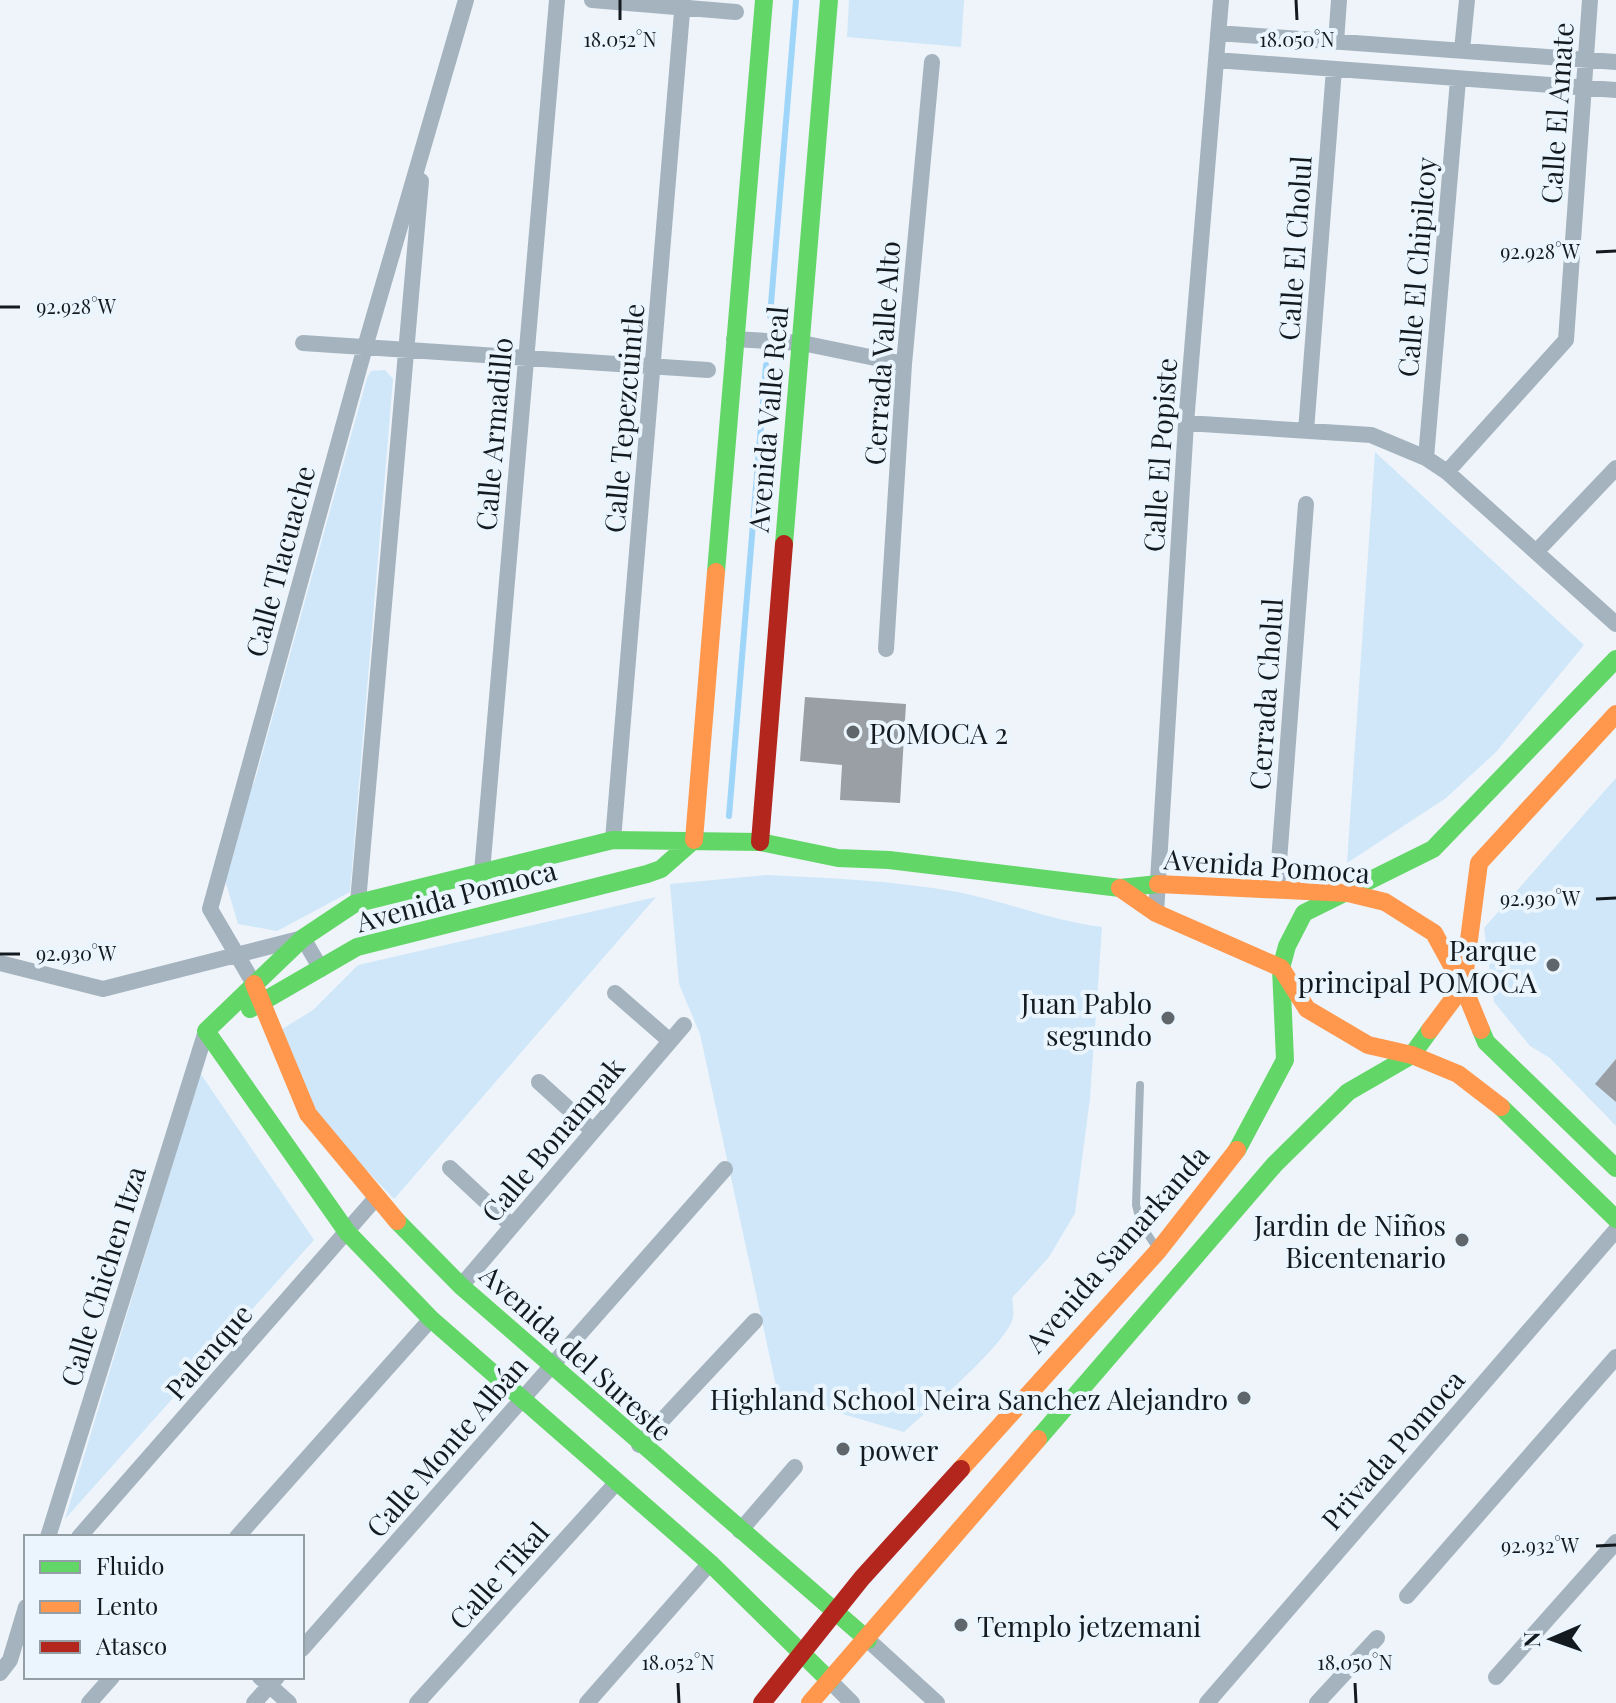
<svg xmlns="http://www.w3.org/2000/svg" width="1616" height="1703" font-family="'Playfair Display',serif">
<style>
.green{fill:#cfe7f9}
.lines{fill:none;stroke-linecap:round;stroke-linejoin:round}
.stream{stroke:#a0d5fa;stroke-width:6}
.building{fill:#999fa4}
.lane{stroke:#a4b3be;stroke-width:8}
.street{stroke:#a4b3be;stroke-width:16}
.fast{stroke:#63d668;stroke-width:18}
.slow{stroke:#ff974d;stroke-width:18}
.jam{stroke:#b3261e;stroke-width:18}
.ticks{fill:none;stroke:#141b20;stroke-width:3}
.poi-dot{fill:#60676c;stroke:#eaf5fe;stroke-width:3}
.labels{text-anchor:middle;dominant-baseline:central;stroke-width:8;stroke-linejoin:round;paint-order:stroke}
.street-label{font-size:28px;fill:#141b20;stroke:#eaf5fe}
.poi-label{font-size:28px;fill:#141b20;stroke:#eaf5fe;text-anchor:end}
.ticks-label{font-size:20px;text-anchor:middle;fill:#141b20;stroke:#eaf5fe;stroke-width:8;stroke-linejoin:round;paint-order:stroke}
</style>
<rect width="100%" height="100%" fill="#eef4fa"/>
<path class="green" d="M849,0H964L961,47L847,37Z
M385,370L393,379L350,892L277,931L238,924L225,880L242,810L255,780L367,378L371,371Z
M1375,452L1584,645L1496,752L1446,798L1347,863Z
M1616,778V1126L1550,1058L1530,1046L1494,1002L1484,928Z
M768,875C832,878 895,881 958,892C1007,902 1053,921 1102,927L1090,1098L1075,1213L1049,1257L1012,1298C1013,1304 1014,1313 1013,1318C1005,1346 928,1410 904,1432L778,1395L700,1034L679,984L670,884Z
M656,897L394,1199L311,1112L279,1031L313,1010L358,965Z
M200,1073L314,1240L65,1519Z"/>
<g class="lines">
<path class="stream" d="M770,316L796,0
M729,816L766,365"/>
</g>
<path class="building" d="M805,697L906,704L900,803L840,800L842,765L800,761Z
M1616,1059V1102L1595,1084Z"/>
<g class="lines">
<path class="lane" d="M1140,1085L1136,1205L1141,1224L1156,1247"/>
<path class="street" d="M592,0L736,12
M1218,33L1616,62
M1336,42L1339,0
M1462,50L1467,0
M1216,60L1616,90
M734,339L802,343L904,364
M303,343L708,370
M1186,423L1371,435L1426,458L1447,472L1616,624
M1306,431L1334,69
M1426,458L1458,80
M1447,472L1566,340L1590,0
M1536,552L1616,468
M886,649L904,364L932,62
M613,840L683,0
M482,872L557,0
M1277,888L1306,504
M358,902L421,181
M1156,913L1186,423L1221,0
M0,963L103,989L303,938L321,969
M254,984L210,909L365,347L466,0
M615,993L670,1041
M539,1082L593,1131
M450,1168L512,1226
M461,1286L684,1025
M639,1445L755,1321
M740,1531L795,1467
M48,1537L206,1031
M79,1537L375,1199
M237,1537L431,1319
M1407,1596L1616,1357
M868,1640L937,1703
M302,1649L725,1169
M0,1673L10,1660L26,1607
M260,1677L289,1703
M1496,1677L1616,1542
M830,1681L852,1703
M89,1703L112,1677
M254,1703L277,1677
M417,1703L617,1482
M587,1703L710,1563
M1207,1703L1616,1230
M1317,1703L1377,1638"/>
<path class="fast" d="M784,544L829,0
M716,572L764,0
M250,1009L357,947L647,874L661,869L694,840
M1481,1030L1486,1042L1616,1168
M206,1031L303,938L354,904L613,840L760,842L838,858L889,860L1120,888L1158,884
M206,1031L347,1232L431,1319L710,1563L830,1681
M1501,1107L1616,1219
M1237,1150L1285,1060L1281,968L1287,946L1304,913L1433,849L1616,659
M397,1221L461,1286L868,1640
M1038,1439L1275,1164L1348,1092L1412,1055L1430,1030"/>
<path class="slow" d="M694,840L716,572
M1158,884L1348,893L1385,902L1434,933L1463,986L1481,1030
M1120,888L1156,913L1281,968L1307,1009L1368,1045L1412,1055L1458,1074L1501,1107
M254,984L308,1114L397,1221
M1430,1030L1463,986L1479,863L1616,714
M961,1469L1158,1251L1237,1150
M810,1703L1038,1439"/>
<path class="jam" d="M760,842L784,544
M762,1703L862,1578L961,1469"/>
</g>
<path class="ticks" d="M620,0V20M1296,0L1297,20M1596,252L1616,251M0,307H20M1596,899L1616,898M0,954H20M1596,1546L1616,1545M678,1683L679,1703M1355,1683L1356,1703"/>
<g class="poi-dot">
<circle cx="853" cy="732" r="8"/>
<circle cx="1553" cy="965" r="8"/>
<circle cx="1168" cy="1018" r="8"/>
<circle cx="1462" cy="1240" r="8"/>
<circle cx="1244" cy="1398" r="8"/>
<circle cx="843" cy="1449" r="8"/>
<circle cx="961" cy="1625" r="8"/>
</g>
<g class="labels">
<g class="street-label">
<text transform="translate(1556 113) rotate(-86)">Calle El Amate</text>
<text transform="translate(1294 248) rotate(-86)">Calle El Cholul</text>
<text transform="translate(1416 267) rotate(-85)">Calle El Chipilcoy</text>
<text transform="translate(881 353) rotate(-86)">Cerrada Valle Alto</text>
<text transform="translate(623 418) rotate(-85)">Calle Tepezcuintle</text>
<text transform="translate(767 419) rotate(-85)">Avenida Valle Real</text>
<text transform="translate(493 434) rotate(-85)">Calle Armadillo</text>
<text transform="translate(1159 455) rotate(-86)">Calle El Popiste</text>
<text transform="translate(279 561) rotate(-75)">Calle Tlacuache</text>
<text transform="translate(1265 694) rotate(-86)">Cerrada Cholul</text>
<text transform="translate(1267 865) rotate(4)">Avenida Pomoca</text>
<text transform="translate(456 895) rotate(-15)">Avenida Pomoca</text>
<text transform="translate(552 1139) rotate(-50)">Calle Bonampak</text>
<text transform="translate(1116 1248) rotate(-49)">Avenida Samarkanda</text>
<text transform="translate(102 1276) rotate(-73)">Calle Chichen Itza</text>
<text transform="translate(208 1351) rotate(-49)">Palenque</text>
<text transform="translate(577 1352) rotate(42)">Avenida del Sureste</text>
<text transform="translate(446 1446) rotate(-49)">Calle Monte Albán</text>
<text transform="translate(1392 1449) rotate(-49)">Privada Pomoca</text>
<text transform="translate(498 1575) rotate(-48)">Calle Tikal</text>
</g>
<g class="poi-label">
<text x="869" y="732" text-anchor="start">POMOCA 2</text>
<text x="1537" y="949">Parque<tspan x="1537" dy="32">principal POMOCA</tspan></text>
<text x="1152" y="1002">Juan Pablo<tspan x="1152" dy="32">segundo</tspan></text>
<text x="1446" y="1224">Jardin de Niños<tspan x="1446" dy="32">Bicentenario</tspan></text>
<text x="1228" y="1398">Highland School Neira Sanchez Alejandro</text>
<text x="859" y="1449" text-anchor="start">power</text>
<text x="977" y="1625" text-anchor="start">Templo jetzemani</text>
</g>
</g>
<g class="ticks-label">
<text x="620" y="47">18.052°N</text>
<text x="1297" y="47">18.050°N</text>
<text x="1540" y="259">92.928°W</text>
<text x="76" y="314">92.928°W</text>
<text x="1540" y="906">92.930°W</text>
<text x="76" y="961">92.930°W</text>
<text x="1540" y="1553">92.932°W</text>
<text x="678" y="1670">18.052°N</text>
<text x="1355" y="1670">18.050°N</text>
</g>
<rect x="24" y="1535" width="280" height="144" fill="#eaf5fe" stroke="#949ea5" stroke-width="2"/>
<rect x="40" y="1561" width="40" height="12" fill="#63d668" stroke="#949ea5" stroke-width="2"/>
<text x="96" y="1575" font-size="24" fill="#141b20">Fluido</text>
<rect x="40" y="1601" width="40" height="12" fill="#ff974d" stroke="#949ea5" stroke-width="2"/>
<text x="96" y="1615" font-size="24" fill="#141b20">Lento</text>
<rect x="40" y="1641" width="40" height="12" fill="#b3261e" stroke="#949ea5" stroke-width="2"/>
<text x="96" y="1655" font-size="24" fill="#141b20">Atasco</text>
<g transform="translate(1552 1639) rotate(268)" stroke="#eaf5fe" stroke-width="6" paint-order="stroke">
<path d="M0-6L14 30L0 20L-14 30Z" fill="#141b20"/>
<text y="-12" font-size="22" font-weight="bold" text-anchor="middle" fill="#141b20">N</text>
</g>
</svg>
